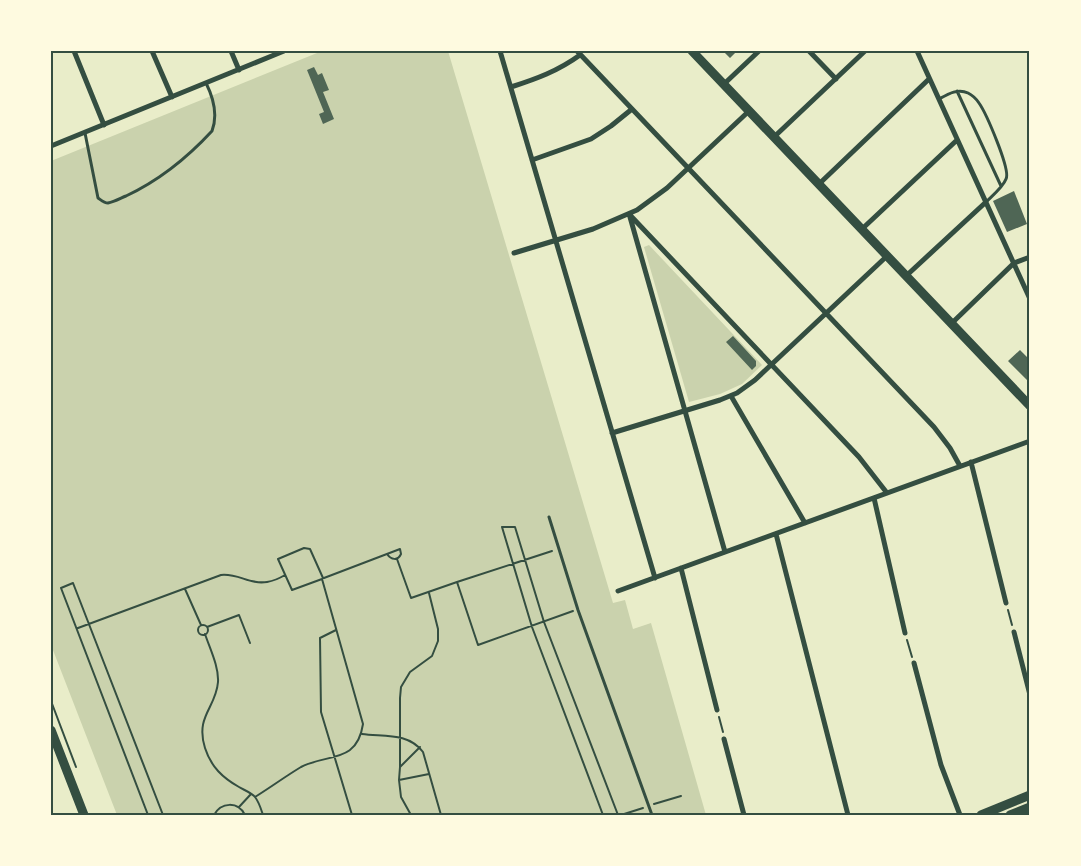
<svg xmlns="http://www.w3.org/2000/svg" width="1081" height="866" font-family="Lato,sans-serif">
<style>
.green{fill:#cad2ad}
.building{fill:#4f6655}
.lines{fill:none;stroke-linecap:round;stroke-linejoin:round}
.path{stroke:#344e41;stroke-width:2}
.service{stroke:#344e41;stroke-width:3}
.minor{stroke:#344e41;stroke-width:5}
.secondary{stroke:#344e41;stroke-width:9}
.neatline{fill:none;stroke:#344e41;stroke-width:2}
</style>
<rect width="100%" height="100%" fill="#e9edc9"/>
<path class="green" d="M322,51H448L613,603L625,600L633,629L651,623L706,815H117L51,645V161Z
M649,245L762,365L742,384L720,394L689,402L644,247Z"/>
<path class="building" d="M723,51H737L730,58Z
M314,67L318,75L322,73L329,90L323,92L334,119L323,124L319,114L324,112L307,70Z
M1014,191L1027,224L1007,232L993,201Z
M733,336L756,361V366L752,370L726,342Z
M1020,350L1030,360V383L1008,361Z"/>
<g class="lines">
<path class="path" d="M397,559L411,598L457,582L552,551
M324,578L400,549L401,554C398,561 391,560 387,554
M457,582L478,645L573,611
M185,589L201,625
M1008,610L1012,625
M198 630a5 5 0 1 1 10 0a5 5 0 1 1-10 0Z
M207,627L239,615L250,643
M78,628L221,575C238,573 250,585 267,582C273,581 280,578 285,575
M336,630L320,638L321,712L352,815
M205,634C210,649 219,667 218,682C216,708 195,716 205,748C211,767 223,778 239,787C244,790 252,793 255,797C259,802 261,809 263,815
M907,640L912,657
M51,701L76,767
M719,717L723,732
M362,734C383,737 408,732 423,752L441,815
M420,747L400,767L399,780L429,774
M400,767V698L401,687L410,672L432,656L438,641V629L429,593
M399,780L401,797L411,815
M255,797C271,787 286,776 301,767C328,753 357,764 363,724L322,579L323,578L310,549L304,548L278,559L292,590L322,579
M654,804L681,796
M239,807L251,794
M148,815L61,588L73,583L163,815
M214,815C221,802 238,801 245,815
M603,815L532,627L502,527H515L544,622L618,815
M621,815L643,808"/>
<path class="service" d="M957,91L1001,186
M939,99C948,94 958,88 968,93C972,95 977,100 979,103C986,113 1011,170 1006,179C1003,187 993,195 986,202
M85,133L98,198C101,200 104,203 108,203C114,202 121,198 126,196C158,181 188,157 212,131C218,115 214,99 206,83
M549,517L578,610L652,815"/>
<path class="minor" d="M74,51L104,125
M152,51L172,97
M231,51L239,70
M500,51L655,578
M577,51L934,427L950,448L960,466
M809,51L836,79
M917,51L1030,299
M724,84L759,51
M511,87C536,79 558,71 580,55
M774,137L865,51
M51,146L284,51
M532,160L591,139L611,126L632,109
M819,184L929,79
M629,214L859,457L887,493
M630,217L725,552
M862,229L957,140
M514,253L593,229L637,210L667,188L749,111
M906,276L986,202
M952,323L1014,263L1030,257
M731,396L805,523
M612,433L720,400L737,393L755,380L887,256
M971,462L1006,603
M874,498L905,633
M776,534L848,815
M681,568L717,710
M618,591L1030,441
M1014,632L1030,695
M914,663L941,765L960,815
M724,739L744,815"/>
<path class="secondary" d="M692,51L1030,406
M51,730L84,815
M981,815L1030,795
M1010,815L1030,807"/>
</g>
<rect width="1081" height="866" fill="none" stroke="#fefae0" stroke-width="105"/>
<rect x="52" y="52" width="976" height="762" class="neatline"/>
</svg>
